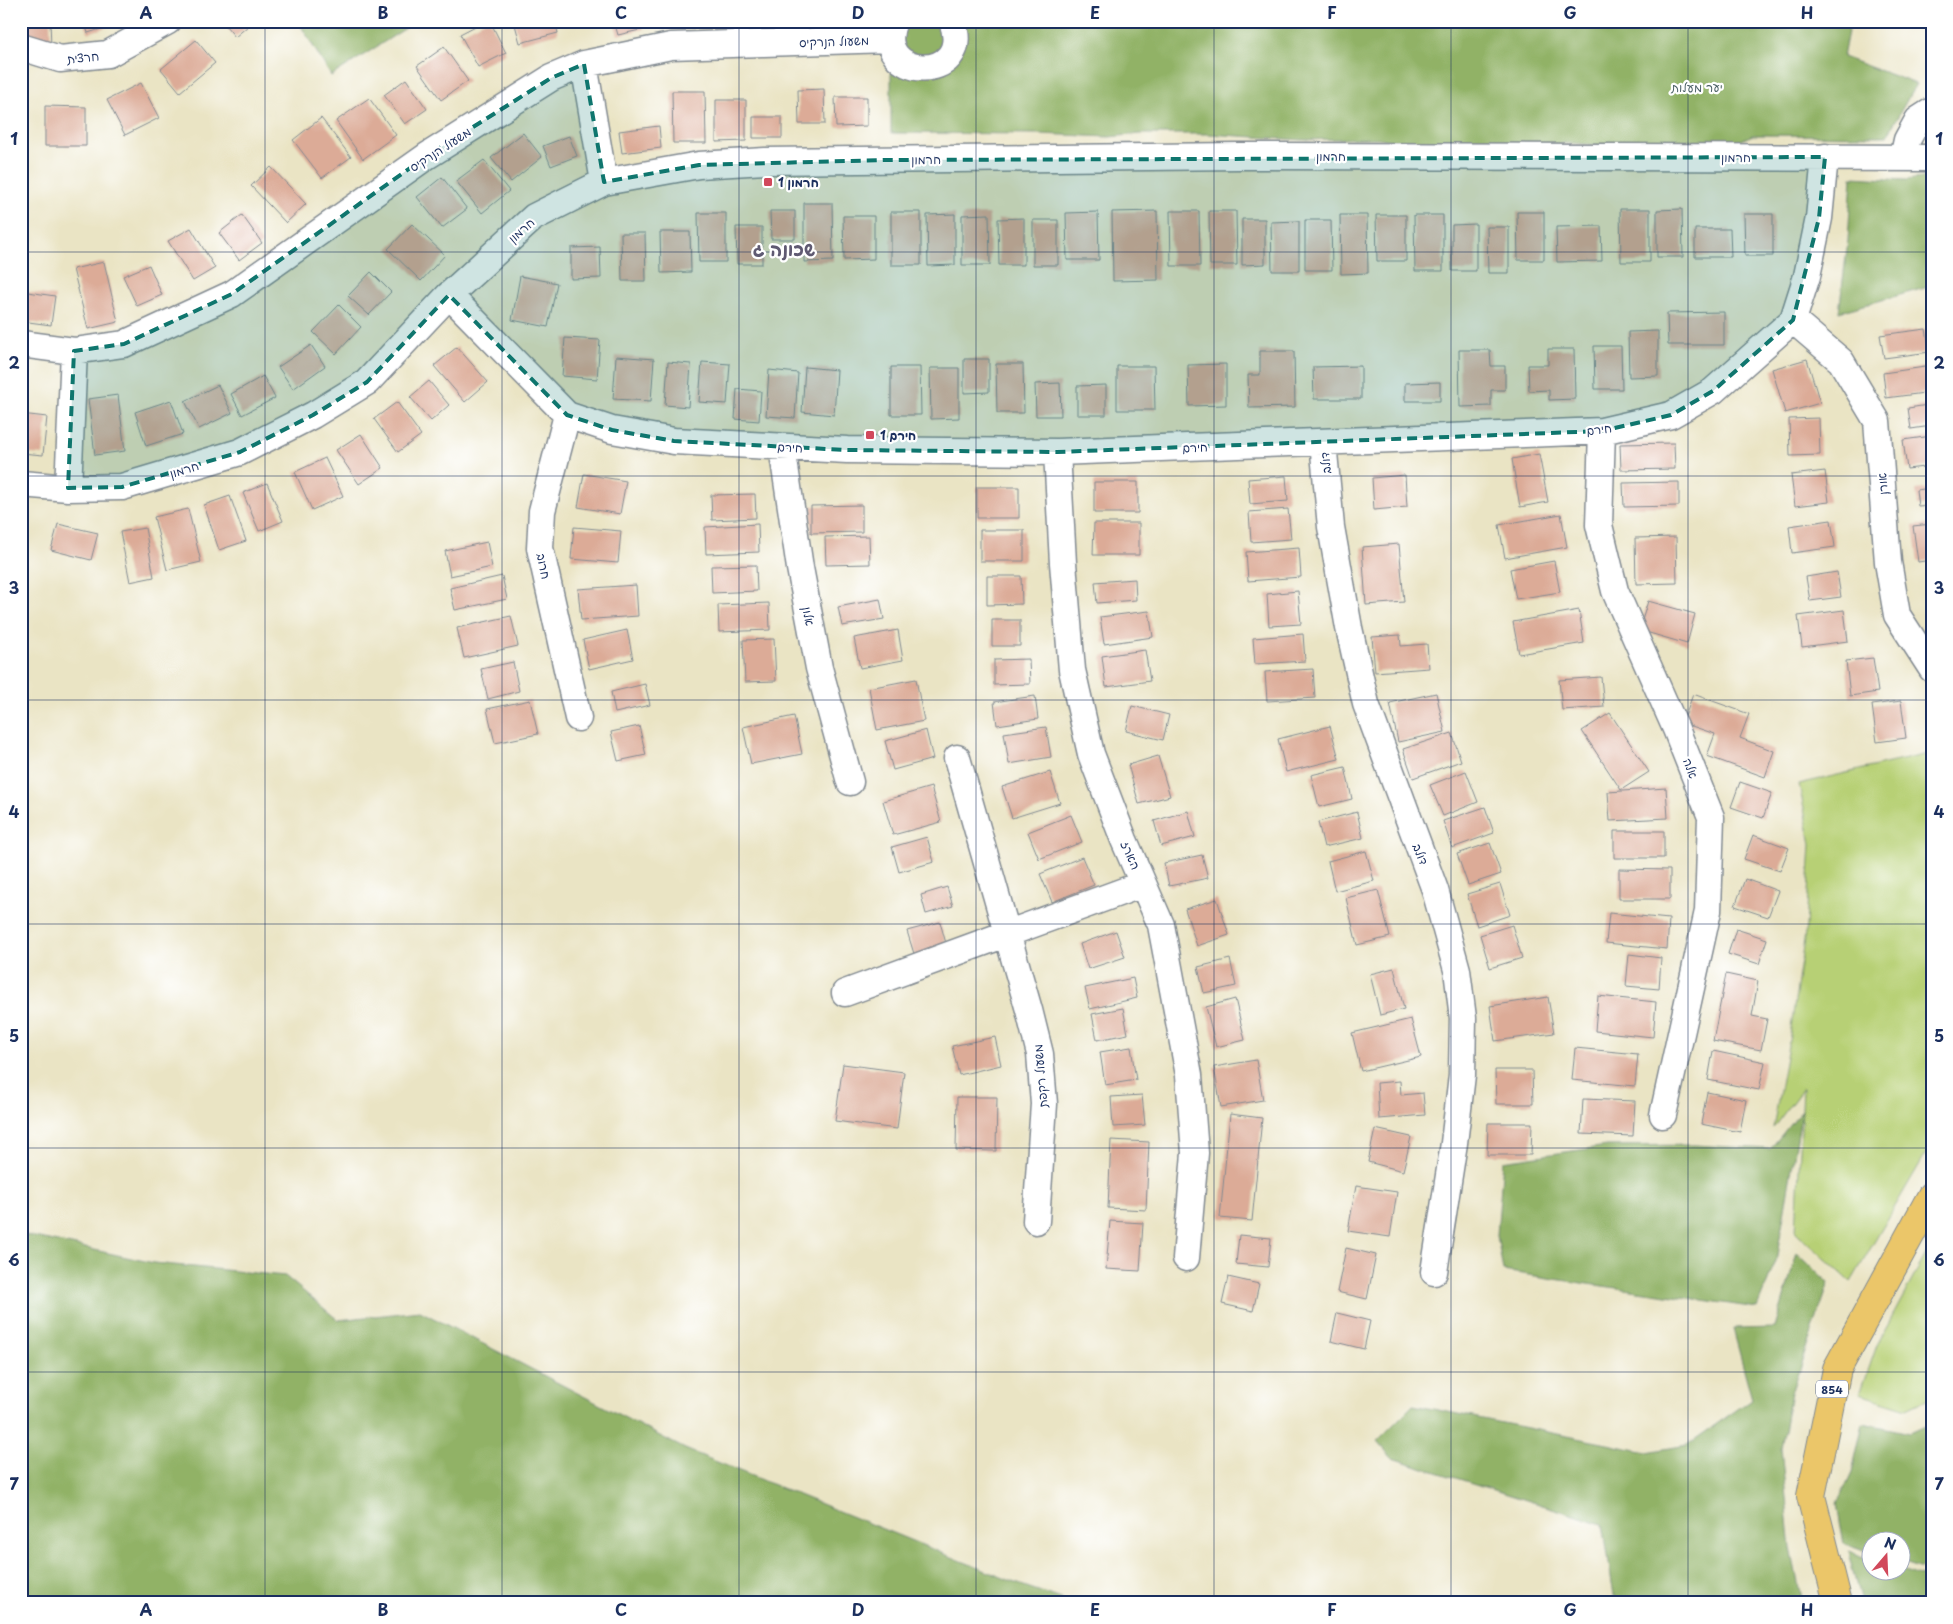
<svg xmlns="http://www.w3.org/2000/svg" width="1953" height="1624" font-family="'Playpen Sans','Playpen Sans Hebrew',sans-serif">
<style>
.green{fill:#b7d075;stroke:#69806a}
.forest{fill:#91b266;stroke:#567062}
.building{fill:#dcab97}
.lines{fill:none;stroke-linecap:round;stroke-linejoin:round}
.minor-casing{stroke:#828a91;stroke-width:29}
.major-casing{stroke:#828a91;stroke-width:30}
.minor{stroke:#fff;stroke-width:26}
.major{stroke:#ebc669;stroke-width:28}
.marked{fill:#0f766e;fill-opacity:0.2;stroke:#0f766e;stroke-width:4;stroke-dasharray:10 6;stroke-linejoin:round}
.grid{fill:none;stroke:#1b2f5e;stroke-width:1;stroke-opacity:0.55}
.poi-dot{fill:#d1495b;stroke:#fff;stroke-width:2}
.labels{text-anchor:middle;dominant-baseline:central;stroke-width:4.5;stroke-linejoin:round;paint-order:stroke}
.shield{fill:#fff;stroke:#5f6d8e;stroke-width:1}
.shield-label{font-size:11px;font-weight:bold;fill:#1b2f5e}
.street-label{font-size:12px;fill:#1b2f5e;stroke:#fff}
.park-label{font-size:12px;fill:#4a5f65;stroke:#fff}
.poi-label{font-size:12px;font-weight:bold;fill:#1b2f5e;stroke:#fff;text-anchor:start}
.district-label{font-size:18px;font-weight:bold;fill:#5f5a72;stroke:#fff}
.neatline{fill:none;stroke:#1b2f5e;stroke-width:2}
.grid-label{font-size:16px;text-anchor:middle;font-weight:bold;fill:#1b2f5e}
</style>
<rect width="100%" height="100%" fill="#fff"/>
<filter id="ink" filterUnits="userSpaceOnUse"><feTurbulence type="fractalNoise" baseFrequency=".02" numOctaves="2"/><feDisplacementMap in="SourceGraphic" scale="10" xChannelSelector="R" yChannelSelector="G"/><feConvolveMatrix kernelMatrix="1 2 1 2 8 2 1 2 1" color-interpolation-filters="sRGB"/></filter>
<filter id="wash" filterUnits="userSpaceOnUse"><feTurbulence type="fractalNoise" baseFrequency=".0096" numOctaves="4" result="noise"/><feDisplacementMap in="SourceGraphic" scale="20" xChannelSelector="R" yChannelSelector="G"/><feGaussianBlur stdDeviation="1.12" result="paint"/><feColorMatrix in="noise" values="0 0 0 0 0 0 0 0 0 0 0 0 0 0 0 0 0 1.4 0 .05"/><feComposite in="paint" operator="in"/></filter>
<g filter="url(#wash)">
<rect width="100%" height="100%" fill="#eae4c4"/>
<path class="green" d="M1932,753V1143L1851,1282L1796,1232L1803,1088L1773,1128L1790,1035L1806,926L1811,844L1799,784Z
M1932,1243V1397L1907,1409L1860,1394L1877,1345Z"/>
<path class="forest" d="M298,21H417L331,76Z
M891,21H1850L1843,57L1916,84L1887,136L1753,135L1708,154L1570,143L1442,150L1378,138L1302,140L1208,134H1140L1109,137L1039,134L891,133Z
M1852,177L1906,180L1932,177V286L1839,312L1848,240Z
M1802,1110L1776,1261L1757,1308C1672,1295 1588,1285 1503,1271L1497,1235L1503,1161L1607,1146L1695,1145L1770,1149Z
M21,1234L154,1263L285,1276L338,1320L420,1311L685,1449L1021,1585L1073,1603H21Z
M1797,1253L1829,1283L1791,1393L1781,1448L1791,1548L1802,1603H1615L1603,1524L1392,1458L1377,1441L1413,1405L1647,1452L1687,1445L1752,1399L1733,1329L1775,1328Z
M1863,1423L1910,1433L1932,1423V1572L1901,1562L1900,1542H1870V1553L1844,1544L1837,1504L1852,1472Z
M1848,1552L1870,1560V1572H1900L1901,1570L1932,1580V1603H1861Z"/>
<g id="blocks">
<path class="building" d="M21,21H50L51,47L21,39Z
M84,21H122V22L88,33Z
M222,21H254L235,37Z
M485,21H490L506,53L478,67L460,34Z
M514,21H555L558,33L520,43Z
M578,21H598V24L577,23Z
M614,21H642L644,29L618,35Z
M731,21H757L754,30Z
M196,40L215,63L180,92L161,69Z
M444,47L468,81L441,100L417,66Z
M406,79L427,109L405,124L384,95Z
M141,83L159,118L125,135L107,100Z
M824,89L825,124H799L798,90Z
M672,91H705L706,143H673Z
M835,97H867V126L836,127Z
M369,98L396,135L363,159L336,121Z
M716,100H746V141L716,142Z
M45,106L86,107V146H45Z
M753,117H782V138H753Z
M321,118L351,157L322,178L293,140Z
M659,126L661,148L622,153L619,131Z
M523,133L542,157L511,182L491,158Z
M569,136L577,156L551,166L543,146Z
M484,160L509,191L482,213L456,181Z
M271,167L306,204L286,223L251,186Z
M442,177L467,209L442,228L417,197Z
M804,203H832L833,261L804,262Z
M1620,209H1650V262H1621Z
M1682,209L1683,257H1657V210Z
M770,211H795V239H771Z
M1157,211L1158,280L1113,281L1112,212Z
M1170,211H1199L1200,266H1171Z
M1209,211H1236L1237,265H1210Z
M891,212H921V265H891Z
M1098,212L1099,260H1067L1066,213Z
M1517,212H1544V260H1518Z
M698,213H726V262H699Z
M955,214V265L928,266L927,215Z
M989,214L990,265H962V215Z
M1744,214H1773V256H1745Z
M242,215L262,243L239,260L219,233Z
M1340,215H1367L1368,273L1341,274Z
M1376,215H1406V261H1377Z
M1414,215H1443V271H1415Z
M843,216H874V259L844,260Z
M1024,218V265H999L998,219Z
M1242,219H1265V264L1242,265Z
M1033,220H1058V265H1033Z
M1305,220H1331L1332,270H1305Z
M1299,221V271H1272L1271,222Z
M412,224L445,255L421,281L388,249Z
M1476,224V271H1452V225Z
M1601,226L1602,261L1557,262L1556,227Z
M736,227H762V264H737Z
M1487,227H1509V273H1488Z
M191,228L215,268L193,281L168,241Z
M1695,229H1730L1731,257H1695Z
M660,232H690L691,272L661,273Z
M621,233H645L646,281H622Z
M600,247L601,278L571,279V248Z
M104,262L118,322L88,329L73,269Z
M149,265L162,295L137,306L123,276Z
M371,272L391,292L369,315L348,296Z
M520,276L557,283L548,327L512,320Z
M21,291L55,296L51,325L21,321Z
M339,305L361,327L336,354L313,332Z
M1724,312V345H1668L1667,313Z
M1926,329L1930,352L1884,358L1880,335Z
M1658,331V376L1629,377L1628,332Z
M565,338L600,340L597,379L562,376Z
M311,345L325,366L293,389L278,367Z
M1594,346H1621L1622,389H1595Z
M457,347L488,382L465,402L434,366Z
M1548,349H1574L1575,399L1549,400V390L1529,391L1528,365H1548Z
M1459,350H1490L1491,366H1505V390H1491V406L1460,407Z
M1260,351H1294L1295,407L1249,408L1248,375H1260Z
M616,356L654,359L651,401L613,399Z
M964,359H989V392L964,393Z
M1807,359L1820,403L1785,413L1772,369Z
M668,362L691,364L688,407L665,405Z
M702,362L730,364L727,404L699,402Z
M996,364H1023L1024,413H997Z
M1226,364V405L1189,406L1188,365Z
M1117,366H1154L1155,410H1117Z
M1361,366V399H1314L1313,367Z
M1932,366V392L1886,398L1883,373Z
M805,367L837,370L834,415L802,412Z
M891,367H920L921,415H891Z
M930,368H959V418L931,419Z
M769,370L798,373L795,418L766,416Z
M263,376L275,398L242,415L231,394Z
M429,381L449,405L431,421L410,397Z
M1440,382V401H1405V383Z
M1060,383L1061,416H1036L1035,384Z
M218,385L232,413L199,429L185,401Z
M1106,385V415H1077V386Z
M737,389L761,391L759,421L735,419Z
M118,395L125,451L95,455L88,399Z
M171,400L183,434L146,446L135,412Z
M397,402L421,435L398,452L374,419Z
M1928,405L1931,426L1911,429L1908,408Z
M21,414L47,417L43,455L21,453Z
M1819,418L1820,455L1790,456L1789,419Z
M361,434L383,468L359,484L336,450Z
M1932,436V466L1907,469L1903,440Z
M1674,443L1675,469L1621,470L1620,444Z
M1539,454L1548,502L1520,507L1512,459Z
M325,458L343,496L312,510L295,472Z
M1825,471L1829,502L1795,506L1791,475Z
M584,474L626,481L620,514L578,507Z
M1405,475L1407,507L1374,510L1372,478Z
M1286,476L1288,501L1250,504L1248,479Z
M1094,482H1138V513H1094Z
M1679,482V506L1624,507L1623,483Z
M267,483L283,521L259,531L243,493Z
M977,487H1019V518H977Z
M1932,488V505L1918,506L1916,490Z
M755,494L756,518L712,520L711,495Z
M230,496L246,541L219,550L204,505Z
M862,505V532L811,533V506Z
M188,509L201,562L167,570L154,517Z
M1288,509L1291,539L1251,542L1249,512Z
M1561,514L1567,547L1505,558L1499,525Z
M1831,520L1835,547L1792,553L1789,526Z
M1094,523H1139V555H1093Z
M58,524L98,533L91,560L51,550Z
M758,524L759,552L706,554L705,527Z
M1932,524V560L1918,562L1913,526Z
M574,527L621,531L618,563L571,559Z
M145,528L154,577L130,582L120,532Z
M980,530H1024V561H980Z
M869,536L870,564L826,565L825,537Z
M1676,537L1677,583L1636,584L1635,538Z
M487,542L492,567L450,576L445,551Z
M1399,544L1404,602L1366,605L1362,547Z
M1299,548L1301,577L1248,581L1246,552Z
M1554,561L1560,592L1516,599L1510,569Z
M756,565L757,591L712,593L711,566Z
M1837,572L1841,597L1810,601L1806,577Z
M502,576L507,599L455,610L450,588Z
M987,576H1021L1022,604L987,605Z
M1135,579L1136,600L1097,603L1095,582Z
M636,585L638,616L581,620L578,589Z
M1928,590H1932V607H1931Z
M1298,591L1301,624L1269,626L1267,594Z
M880,599L884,619L842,626L838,607Z
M1648,601L1695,614L1687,644L1639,630Z
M769,603L770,630L719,632L718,605Z
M1579,610L1584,643L1519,654L1513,622Z
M1844,610L1848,641L1802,647L1798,616Z
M1149,611L1153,637L1104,644L1100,617Z
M511,616L518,646L464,658L457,628Z
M992,620H1020V646H992Z
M627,630L633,659L589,669L583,640Z
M898,630L903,660L860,668L854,638Z
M1303,634L1305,661L1255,664L1253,638Z
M1400,635L1401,646L1427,644L1429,668L1375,672L1372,637Z
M774,639L776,681L745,682L743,640Z
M1145,650L1150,681L1106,687L1102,656Z
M1873,658L1878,692L1850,696L1846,661Z
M1029,659L1030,684L994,685V660Z
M513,662L519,691L488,699L481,669Z
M1313,669L1315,698L1267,701L1265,672Z
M1601,677L1604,707L1562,710L1559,680Z
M916,679L924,721L877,730L869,688Z
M645,684L650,705L615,713L611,692Z
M1436,693L1445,732L1398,742L1390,703Z
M1693,694L1749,714L1740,738L1774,751L1765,777L1707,756L1715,734L1683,723Z
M1035,696L1038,719L997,725L994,702Z
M530,700L538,734L495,743L487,709Z
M1901,701L1906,738L1877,742L1872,705Z
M1132,706L1169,715L1163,740L1126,731Z
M1610,713L1649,772L1621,790L1582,731Z
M794,716L802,754L751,764L743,727Z
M639,726L646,755L618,761L611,732Z
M1330,726L1339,759L1286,772L1278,739Z
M1046,727L1051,757L1009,764L1004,733Z
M926,730L933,759L893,770L885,741Z
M1452,733L1461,761L1413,778L1403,749Z
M1158,756L1170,796L1139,804L1128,765Z
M1345,767L1352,799L1319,807L1311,775Z
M1466,771L1478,802L1443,816L1430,785Z
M1050,772L1060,803L1012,818L1002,787Z
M1740,782L1772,793L1763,818L1731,807Z
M931,787L941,822L893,835L883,801Z
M1666,788L1668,818L1610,821L1608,792Z
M1485,807L1494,833L1452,848L1443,821Z
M1188,811L1195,837L1161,846L1154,821Z
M1357,812L1363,838L1324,847L1318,822Z
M1071,815L1082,842L1039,859L1028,832Z
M1614,831H1664V858H1614Z
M1753,835L1789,848L1780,871L1744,859Z
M927,837L934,862L899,872L892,847Z
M1490,843L1501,874L1468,885L1457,854Z
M1366,851L1374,881L1335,891L1328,861Z
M1202,855L1208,878L1169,886L1164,863Z
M1082,857L1094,885L1052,902L1040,874Z
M1619,869L1670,870V899H1619Z
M1745,879L1778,891L1768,917L1735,906Z
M1500,884L1510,915L1477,926L1467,894Z
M947,887L953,906L926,914L921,895Z
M1378,890L1390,937L1357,945L1346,898Z
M1217,899L1229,935L1197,946L1185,909Z
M1609,913L1669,919L1667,949L1606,943Z
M940,922L947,947L915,957L907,931Z
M1512,925L1522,958L1490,968L1480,935Z
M1736,929L1767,939L1759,964L1728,954Z
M1116,931L1125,957L1088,969L1080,944Z
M1629,954L1661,958L1659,989L1626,986Z
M1230,959L1236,986L1204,993L1198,967Z
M1394,968L1404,1009L1380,1015L1370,974Z
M1726,974L1758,981L1752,1016L1767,1019L1761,1050L1713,1041Z
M1133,978L1137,998L1090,1009L1085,988Z
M1598,996L1656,1002L1653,1037L1595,1031Z
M1548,997L1554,1033L1495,1041L1490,1006Z
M1235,999L1245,1040L1216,1047L1206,1007Z
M1123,1008L1128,1034L1097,1040L1092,1014Z
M1411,1019L1421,1057L1361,1071L1352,1033Z
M995,1037L1001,1065L959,1075L952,1046Z
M1131,1047L1136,1080L1105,1085L1100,1052Z
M1575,1048L1638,1054L1635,1086L1572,1080Z
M1713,1051L1765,1062L1759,1090L1708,1080Z
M1256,1060L1263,1100L1221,1107L1214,1067Z
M843,1064L904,1072L897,1129L835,1121Z
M1495,1070H1532L1533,1104H1496Z
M1400,1081L1401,1095L1423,1093L1425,1115L1379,1119L1377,1083Z
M1707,1092L1746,1100L1740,1132L1701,1124Z
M1142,1095L1145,1125L1113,1127L1111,1097Z
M957,1097H997L996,1151L956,1150Z
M1583,1099L1635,1101L1633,1136L1581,1134Z
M1230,1114L1262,1118L1252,1221L1220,1218Z
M1488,1123H1532L1531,1155H1487Z
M1375,1129L1411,1137L1403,1171L1368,1162Z
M1111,1140L1149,1142L1146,1210L1108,1208Z
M1356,1186L1397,1192L1390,1237L1348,1231Z
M1110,1221L1143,1223L1140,1271L1106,1269Z
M1239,1235L1271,1238L1268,1267L1236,1264Z
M1346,1248L1376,1255L1367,1299L1337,1292Z
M1228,1277L1259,1284L1253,1311L1222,1304Z
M1337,1313L1370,1321L1364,1349L1331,1341Z"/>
</g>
</g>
<g filter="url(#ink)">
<use href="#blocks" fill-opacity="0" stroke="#828a91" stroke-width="1"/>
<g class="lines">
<g class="minor-casing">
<path id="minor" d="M894,21C869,81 976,85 952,21
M21,47L60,59L108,54L168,21
M584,64L604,182
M1903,158L1907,140L1918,120L1932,111
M449,295L567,415L612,430L674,441L847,450L1057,452L1602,431L1671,415L1713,391L1793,320L1807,276L1819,218L1825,157
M1793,320L1841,361L1877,421L1888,562L1897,615L1932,669
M21,344L74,351L124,344L232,294L427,156L551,78L584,64L671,46L890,39
M567,415L542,511L540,548L578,718
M1602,431L1599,525L1615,591L1676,729L1711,817L1708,911L1663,1115
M1323,442L1331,527L1349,628L1366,704L1435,890L1457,970L1463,1018L1462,1075L1454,1143L1434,1272
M782,447L800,568L819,668L850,782
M1057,452L1063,563L1072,670L1091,754L1124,840L1161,925L1189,1075L1195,1153L1186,1258
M21,484L68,488L122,487L240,452L313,415L367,382L449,295L534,217L604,182L699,165L765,161L1240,156L1932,158
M68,488L74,351
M957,758L1029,1010L1040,1054L1044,1104L1036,1221
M845,993L1143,884"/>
</g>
<g class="major-casing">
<path id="major" d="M1838,1603L1811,1496L1837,1369L1932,1195"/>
</g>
<use href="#minor" class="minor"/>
<use href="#major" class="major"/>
</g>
</g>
<path class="marked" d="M584,64L604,182L699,165L885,160L1825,157L1819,218L1793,320L1713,391L1671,415L1602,431L1057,452L847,450L674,441L612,430L567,415L449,295L367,382L313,415L240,452L122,487L68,488L74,351L124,344L232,294L427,156L551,78Z"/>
<path class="grid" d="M265,21V1603M502,21V1603M739,21V1603M976,21V1603M1214,21V1603M1451,21V1603M1688,21V1603M21,252H1932M21,476H1932M21,700H1932M21,924H1932M21,1148H1932M21,1372H1932"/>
<g class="poi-dot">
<rect x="763" y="177" width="10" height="10" rx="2.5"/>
<rect x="865" y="430" width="10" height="10" rx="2.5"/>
</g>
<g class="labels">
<rect class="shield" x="1816" y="1380.5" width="32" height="17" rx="4"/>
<g class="shield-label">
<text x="1832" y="1389">854</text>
</g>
<g class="street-label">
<text transform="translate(834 41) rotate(-2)">משעול הנרקיס</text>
<text transform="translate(83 57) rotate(-6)">חרצית</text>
<text transform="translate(440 149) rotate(-33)">משעול הנרקיס</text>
<text x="1331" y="156">חרמון</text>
<text x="1736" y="157">חרמון</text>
<text transform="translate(926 159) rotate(-1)">חרמון</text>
<text transform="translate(521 230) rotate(-42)">חרמון</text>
<text transform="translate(1599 429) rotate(-7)">חירם</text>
<text transform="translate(790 447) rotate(3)">חירם</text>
<text transform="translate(1195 447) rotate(-2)">חירם</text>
<text transform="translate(1325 463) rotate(-95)">דולב</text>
<text transform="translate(184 469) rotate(-17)">חרמון</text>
<text transform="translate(1882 484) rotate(-95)">אורן</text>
<text transform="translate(544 566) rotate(78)">חרוב</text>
<text transform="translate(809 616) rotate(79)">אלון</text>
<text transform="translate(1691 768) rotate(69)">אלה</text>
<text transform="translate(1421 854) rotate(68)">דולב</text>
<text transform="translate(1131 855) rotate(67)">הארז</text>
<text transform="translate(1040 1076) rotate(-95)">משעול רקפת</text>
</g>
<g class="park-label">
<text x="1697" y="87">יער מעלות</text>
</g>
<g class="poi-label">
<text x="778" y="182">חרמון 1</text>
<text x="880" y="435">חירם 1</text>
</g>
<g class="district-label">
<text x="784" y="248">שכונה ג</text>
</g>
</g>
<rect width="1953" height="1624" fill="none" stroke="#fff" stroke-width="55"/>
<g transform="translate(1886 1556) rotate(19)"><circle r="24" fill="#ffffff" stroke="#a4acbf"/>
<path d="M0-4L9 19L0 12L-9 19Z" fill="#d1495b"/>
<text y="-8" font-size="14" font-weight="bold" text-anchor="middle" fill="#1b2f5e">N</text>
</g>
<rect x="28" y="28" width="1898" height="1568" class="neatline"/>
<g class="grid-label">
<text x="146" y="19">A</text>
<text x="383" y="19">B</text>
<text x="621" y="19">C</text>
<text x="858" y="19">D</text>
<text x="1095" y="19">E</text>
<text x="1332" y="19">F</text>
<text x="1570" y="19">G</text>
<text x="1807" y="19">H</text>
<text x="14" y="145">1</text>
<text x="1939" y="145">1</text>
<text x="14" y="369">2</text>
<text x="1939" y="369">2</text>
<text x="14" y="594">3</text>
<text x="1939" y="594">3</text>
<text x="14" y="818">4</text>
<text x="1939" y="818">4</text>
<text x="14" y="1042">5</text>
<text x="1939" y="1042">5</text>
<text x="14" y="1266">6</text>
<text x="1939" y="1266">6</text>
<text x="14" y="1490">7</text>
<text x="1939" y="1490">7</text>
<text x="146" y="1616">A</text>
<text x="383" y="1616">B</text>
<text x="621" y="1616">C</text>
<text x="858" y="1616">D</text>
<text x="1095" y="1616">E</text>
<text x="1332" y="1616">F</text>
<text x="1570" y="1616">G</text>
<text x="1807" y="1616">H</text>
</g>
</svg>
